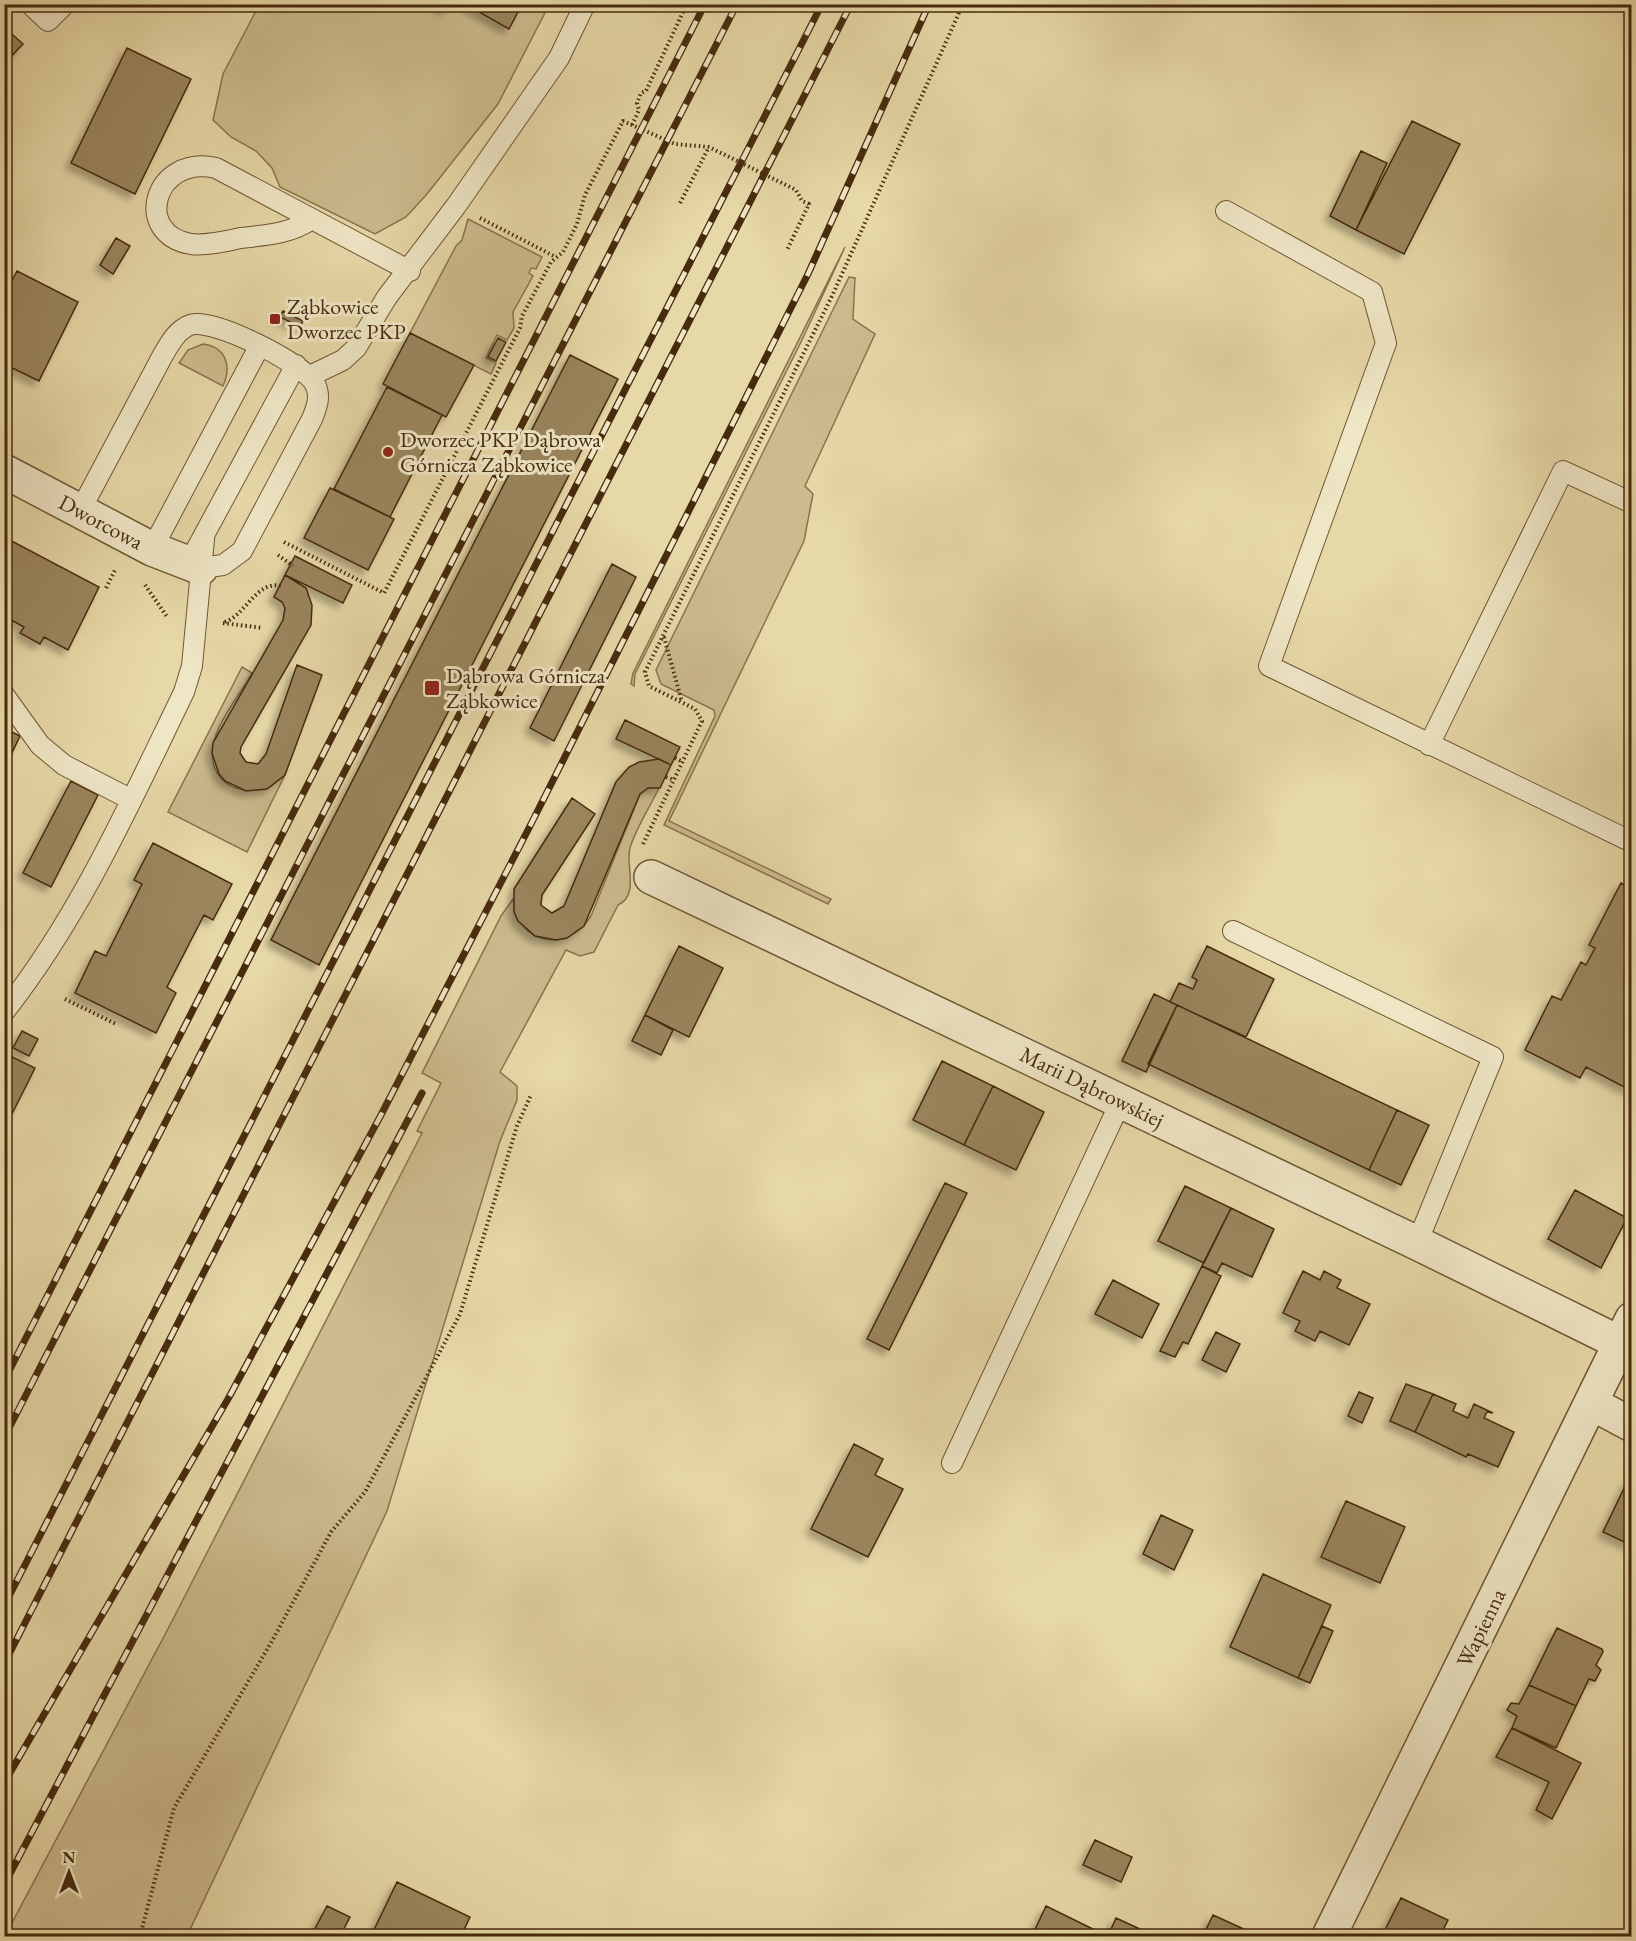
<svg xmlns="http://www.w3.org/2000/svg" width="1636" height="1941" font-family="'EB Garamond',serif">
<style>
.green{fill:#ccbb8d;stroke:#8a734d;stroke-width:1.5}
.building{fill:#9a855d;stroke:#472b0d;stroke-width:1.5;filter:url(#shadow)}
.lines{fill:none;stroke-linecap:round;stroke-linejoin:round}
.lane-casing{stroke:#6f5634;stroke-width:22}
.street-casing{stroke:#6f5634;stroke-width:36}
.path{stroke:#472b0d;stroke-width:4;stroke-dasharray:1.5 3;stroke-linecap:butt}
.lane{stroke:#efe6c6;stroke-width:20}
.street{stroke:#efe6c6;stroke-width:33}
.rail-casing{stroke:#472b0d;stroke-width:7}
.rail{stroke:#efe6c6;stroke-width:4.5;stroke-dasharray:14;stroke-linecap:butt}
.poi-dot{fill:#8f2418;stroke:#efe6c6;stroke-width:2}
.labels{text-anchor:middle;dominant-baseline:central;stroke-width:6;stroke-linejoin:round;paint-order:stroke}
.poi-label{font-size:22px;fill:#472b0d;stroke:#efe6c6;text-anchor:start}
.street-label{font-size:22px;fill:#472b0d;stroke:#efe6c6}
</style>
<defs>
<filter id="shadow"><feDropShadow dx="-5.5" dy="5.5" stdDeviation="3" flood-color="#0004"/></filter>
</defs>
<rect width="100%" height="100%" fill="#e7d8a7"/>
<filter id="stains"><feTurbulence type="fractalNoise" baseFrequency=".00333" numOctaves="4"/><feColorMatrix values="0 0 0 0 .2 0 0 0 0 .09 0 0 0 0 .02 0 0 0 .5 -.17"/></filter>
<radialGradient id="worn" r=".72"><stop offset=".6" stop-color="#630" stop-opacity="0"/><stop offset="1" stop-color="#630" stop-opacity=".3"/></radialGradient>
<path class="green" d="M259,5H549L498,104L427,194L406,217L375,234L280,187L272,168L256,151L231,137L213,120L223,74Z
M468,219L542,257L536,269L531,268L529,273L533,276L513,312L514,328L507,340L497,335L486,358L496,363L491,374L410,333L456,246L462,240Z
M845,247L802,340L635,674L634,686L631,684L633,673Z
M849,277L855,278L853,319L875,334L805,486L813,494L804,541L669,821L831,899L828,904L664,825L715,716L714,710L661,684L656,670Z
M203,344C226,347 232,366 223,386L179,363L188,350Z
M242,667L252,673C241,693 216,724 213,746C206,790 256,804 285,775L247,852L168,812Z
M648,788H659C650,807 636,828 630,848C625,865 640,895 618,905L594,952L580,956L566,950L500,1072L517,1086V1100L500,1141L387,1511L187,1936H5L170,1625L422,1133L417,1131L441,1083L422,1073L501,916L513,899C518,945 566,954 591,916L640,794Z"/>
<path class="building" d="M436,4H450L446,10Z
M465,4H522L509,29Z
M4,27L23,44L4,64Z
M127,48L191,79L135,194L71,163Z
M1412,121L1460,144L1404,254L1356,230Z
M1361,151L1387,163L1356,230L1330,216Z
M116,238L130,246L113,274L100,265Z
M17,271L78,302L39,381L4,364V296Z
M283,311L303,321L300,327L280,317Z
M410,333L474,365L446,417L383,384Z
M498,338L506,342L496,361L488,357Z
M570,355L618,379L319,965L271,940Z
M387,387L442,415L390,517L334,489Z
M330,488L394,519L368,570L304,538Z
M4,537L99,587L68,650L44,637L40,644L20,633L24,627L4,616Z
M295,556L352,585L343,603L285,575Z
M612,564L636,577L554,741L530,728Z
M285,575L306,588L312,605L311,625L241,747L240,753L246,762L258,764L266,754L297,665L322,675L285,775L267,789L246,791L225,781L219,774L212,753L213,743L283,620L285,608L282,602L274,597Z
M625,720L680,747L671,765L616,739Z
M4,728L20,736L9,759L4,757Z
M659,759L671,765L660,788H648L640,794L584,926L567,938L556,940L535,936L518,921L514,912V889L572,798L595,814L542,895L541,905L552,913L564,906L616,782L629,767L639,762Z
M71,781L98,795L51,887L23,873Z
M153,843L232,884L213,920L204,915L167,987L176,993L156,1033L75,993L95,951L106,956L142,884L134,880Z
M1621,883L1632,889V1083L1628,1089L1586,1067L1580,1078L1525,1050L1552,996L1561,1000L1581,962L1586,965L1595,948L1589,945Z
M679,946L723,968L689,1037L645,1015Z
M1207,946L1274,979L1246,1037L1170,1002L1179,983L1193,989L1197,980L1192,977Z
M1154,994L1177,1005L1146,1072L1122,1061Z
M1177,1005L1397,1110L1369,1170L1148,1064Z
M645,1015L673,1030L661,1055L632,1041Z
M22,1031L38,1039L29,1056L13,1048Z
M10,1056L35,1068L4,1130V1068Z
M942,1061L993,1086L964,1145L913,1120Z
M993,1086L1044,1112L1016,1170L964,1145Z
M1397,1110L1429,1125L1401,1185L1369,1170Z
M945,1183L967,1193L889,1350L867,1339Z
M1185,1186L1231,1208L1204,1263L1158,1241Z
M1575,1190L1627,1218L1601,1268L1548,1239Z
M1231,1208L1274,1229L1252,1277L1222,1263L1217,1273L1202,1266Z
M1202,1266L1221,1276L1188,1344L1183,1342L1175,1357L1160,1351Z
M1303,1271L1320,1280L1324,1271L1341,1280L1337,1288L1370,1304L1349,1345L1320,1331L1315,1341L1295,1331L1300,1321L1283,1313Z
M1113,1280L1159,1304L1142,1338L1095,1314Z
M1216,1332L1240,1344L1226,1372L1202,1360Z
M1406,1384L1433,1394L1415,1432L1390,1421Z
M1359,1392L1373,1398L1362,1423L1348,1416Z
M1433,1394L1456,1404L1453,1411L1468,1418L1474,1404L1493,1413L1487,1412L1484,1418L1514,1432L1498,1467L1468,1454L1466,1457L1415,1432Z
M854,1444L883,1459L875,1475L903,1489L868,1557L811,1529Z
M1628,1480L1632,1482L1631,1545L1603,1532Z
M1346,1501L1405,1527L1380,1583L1321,1557Z
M1161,1515L1193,1530L1174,1570L1143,1554Z
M1263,1574L1331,1605L1298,1678L1230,1647Z
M1322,1626L1333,1631L1310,1683L1298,1678Z
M1557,1628L1602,1649L1603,1652L1596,1665L1601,1670L1595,1681L1589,1679L1576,1706L1529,1685Z
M1529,1685L1576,1706L1556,1748L1512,1728L1517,1716L1507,1710L1511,1703L1519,1704Z
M1512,1728L1581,1763L1552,1819L1536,1810L1549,1782L1496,1757Z
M1095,1840L1132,1857L1121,1882L1083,1865Z
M397,1882L470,1917L461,1936H371Z
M1401,1898L1448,1920L1440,1936H1382Z
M327,1906L350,1917L340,1936H311Z
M1046,1906L1107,1936H1108H1032Z
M1213,1915L1259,1936H1203Z
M1116,1918L1155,1936H1108Z"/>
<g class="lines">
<g class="lane-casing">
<path id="lane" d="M30,4L48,21L65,4
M1226,211L1372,292L1386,343L1269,666L1632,842
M312,219C290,234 267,235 241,238C226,241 207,246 191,244C132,234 154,154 216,168L410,271
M310,376L343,360L356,348L387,297L456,206L559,58L585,4
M80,511L163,355C170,343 177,330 190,325C212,317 305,364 315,384C321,396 317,407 312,419L242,551L223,565L201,568
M197,548L296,365
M152,549L259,347
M4,695L40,745L64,765L130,799
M1429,745L1563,471L1632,503
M1233,931L1493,1057L1417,1243
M4,1012C80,916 131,801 184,692L192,666L204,539
M952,1463L1121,1101"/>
</g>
<g class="street-casing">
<path id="street" d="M4,471L152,549L201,568
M651,877L1417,1243L1620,1343
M1591,1403L1632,1425
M1329,1936L1632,1319"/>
</g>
<path class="path" d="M632,125L639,110L637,103L641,93L646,91L685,8L684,4
M680,203L709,147
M480,218L556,257
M284,542L384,593L520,328L522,316L551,262L563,252L577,224L585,195L623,121L675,144L709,147L796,190L802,201L809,204L787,250
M278,555L293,566
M145,585L168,618
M106,588L115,570
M225,622C247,614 256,580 282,586
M223,623L263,628
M664,637L682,702
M675,758L683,762
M666,777L674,780
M643,844L702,721L695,709L649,686L645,672L833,294L963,4
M65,999L116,1024
M140,1936L174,1808L272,1641L331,1532L365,1492L460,1314L517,1126L531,1095"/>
<use href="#lane" class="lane"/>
<use href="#street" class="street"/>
<g class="rail-casing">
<path id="rail" d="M4,1381L705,4
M4,1438L737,4
M4,1606L822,4
M4,1664L851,4
M4,1783L228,1399L381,1115L529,828L808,274L929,4
M4,1885L422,1093"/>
</g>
<use href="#rail" class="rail"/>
</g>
<g class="poi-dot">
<rect x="269" y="313" width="12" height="12" rx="3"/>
<circle cx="388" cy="452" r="6"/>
<rect x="424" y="680" width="16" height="16" rx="3"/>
</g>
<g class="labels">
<g class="poi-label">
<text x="287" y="306">Ząbkowice<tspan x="287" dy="25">Dworzec PKP</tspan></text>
<text x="400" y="439">Dworzec PKP Dąbrowa<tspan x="400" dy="25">Górnicza Ząbkowice</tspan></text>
<text x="446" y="675">Dąbrowa Górnicza<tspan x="446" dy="25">Ząbkowice</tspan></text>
</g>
<g class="street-label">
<text transform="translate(101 522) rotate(28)">Dworcowa</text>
<text transform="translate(1092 1087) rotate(26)">Marii Dąbrowskiej</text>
<text transform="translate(1481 1628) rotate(-64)">Wapienna</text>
</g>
</g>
<rect width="1636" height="1941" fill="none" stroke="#e7d8a7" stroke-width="24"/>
<rect x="6" y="6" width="1624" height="1929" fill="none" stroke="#472b0d" stroke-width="3"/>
<rect x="12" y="12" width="1612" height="1917" fill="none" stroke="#472b0d" stroke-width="1.5"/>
<g transform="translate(69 1872)" stroke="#efe6c6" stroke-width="4.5" paint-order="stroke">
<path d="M0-4.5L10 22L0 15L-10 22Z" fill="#472b0d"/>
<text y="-9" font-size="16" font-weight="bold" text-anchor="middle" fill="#472b0d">N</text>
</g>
<rect width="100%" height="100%" filter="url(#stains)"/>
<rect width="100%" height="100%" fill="url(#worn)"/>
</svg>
